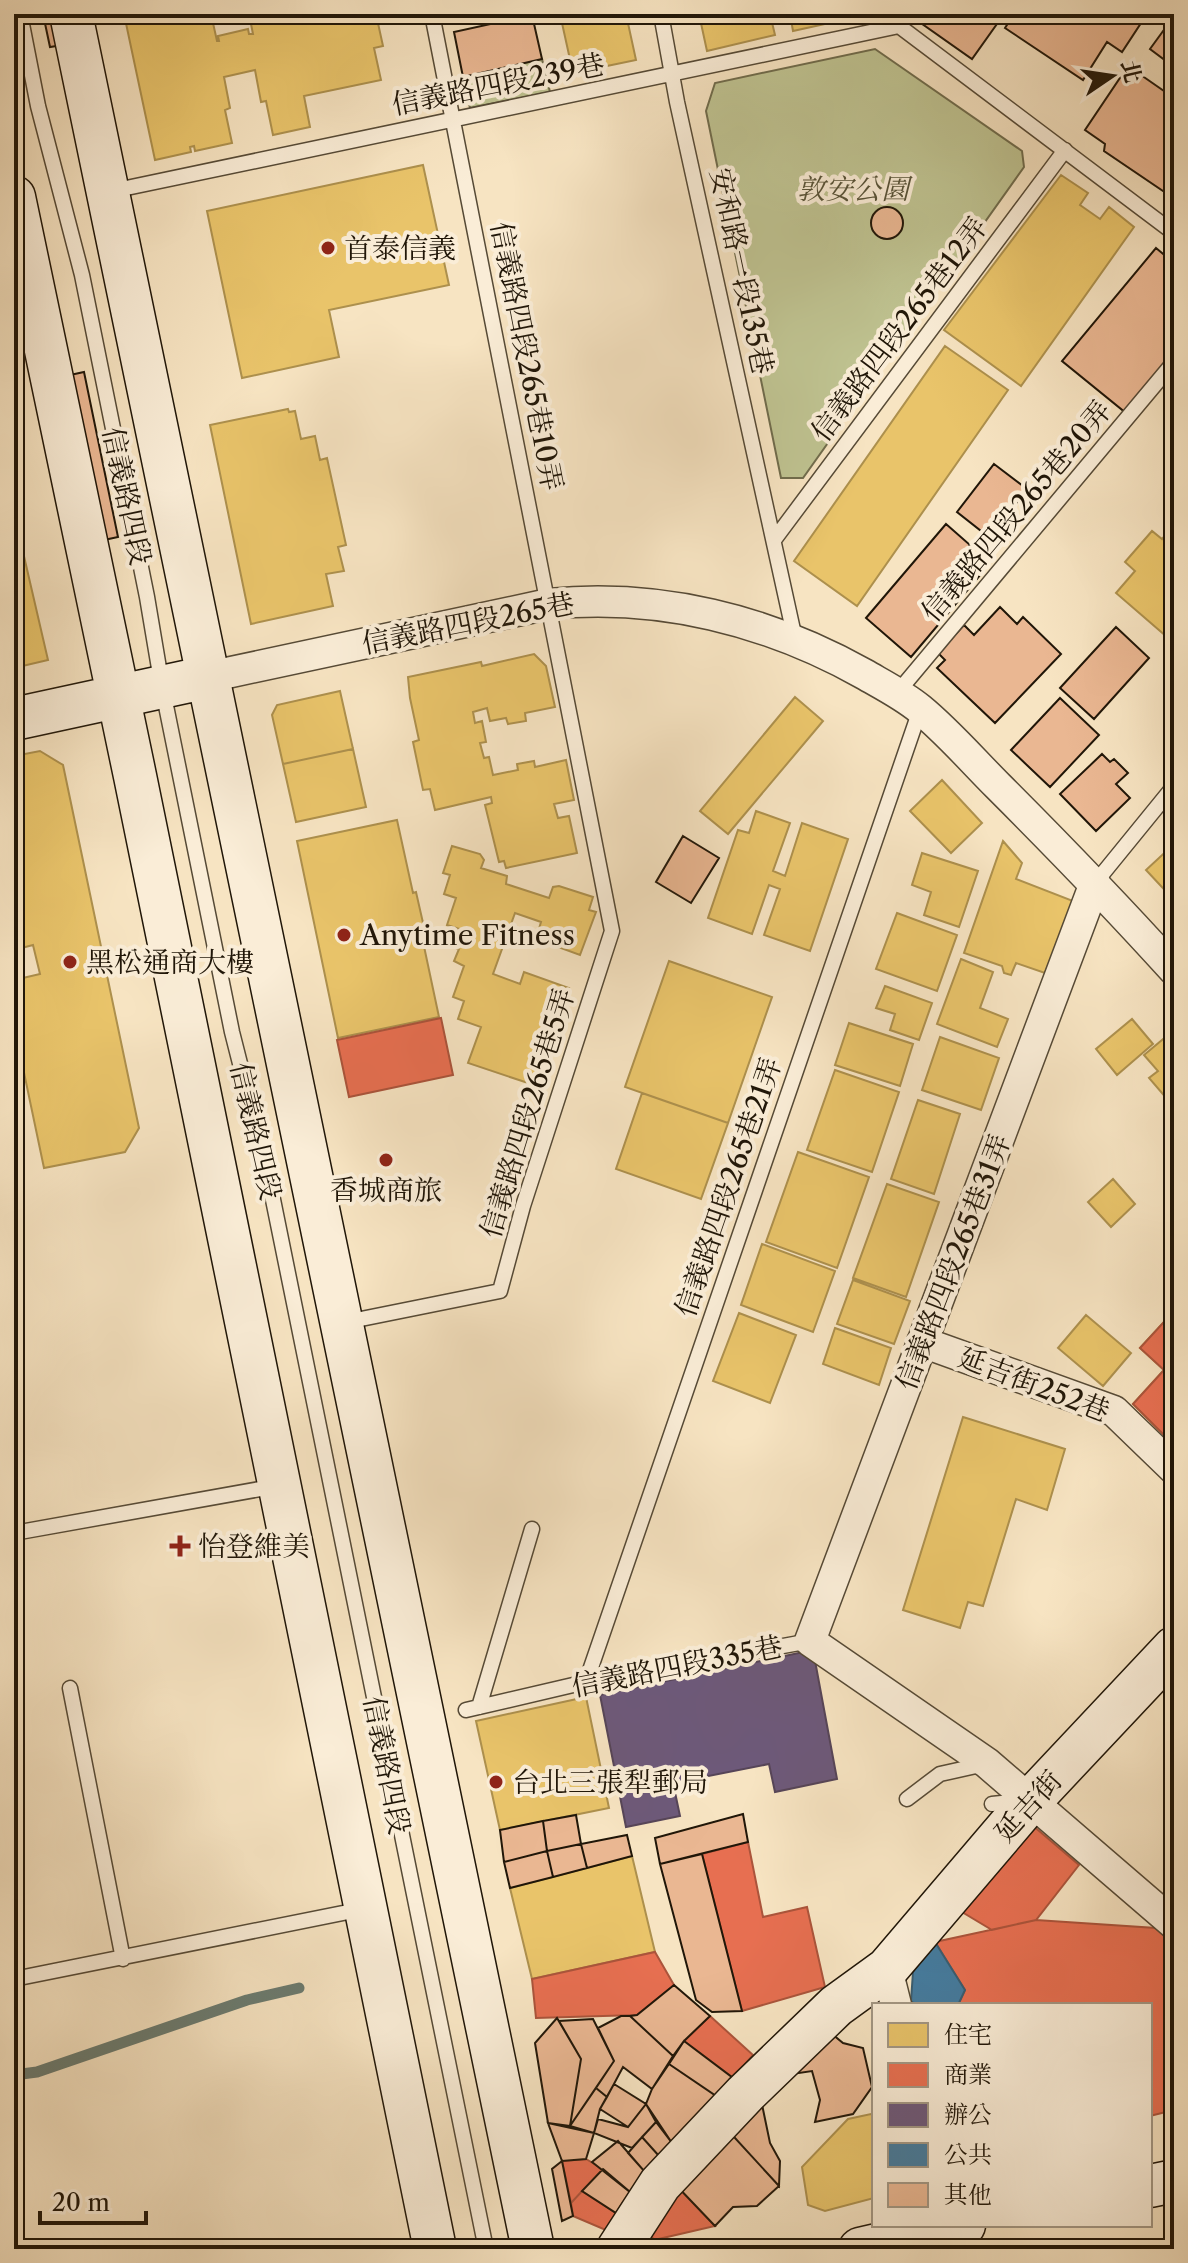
<svg xmlns="http://www.w3.org/2000/svg" width="1188" height="2263" font-family="'Libre Caslon Text','Noto Serif TC',serif">
<style>
.green{fill:#bfc391;stroke:#706c4c;stroke-width:2}
.homes{fill:#e9c46a;stroke:#ad904d;stroke-width:2}
.shops{fill:#e76f51;stroke:#ab543b;stroke-width:2}
.offices{fill:#6d597a;stroke:#564558;stroke-width:2}
.public{fill:#457b9d;stroke:#3a5d70;stroke-width:2}
.lines{fill:none;stroke-linecap:round;stroke-linejoin:round}
.stream{stroke:#6b7b70;stroke-width:11}
.building{fill:#eab792;stroke:#201608;stroke-width:2}
.lane-casing{stroke:#564a36;stroke-width:17}
.street-casing{stroke:#564a36;stroke-width:33}
.secondary-casing{stroke:#201608;stroke-width:45}
.lane{stroke:#faedd7;stroke-width:14}
.street{stroke:#faedd7;stroke-width:30}
.secondary{stroke:#faedd7;stroke-width:42}
.poi-dot{fill:#8f2418;stroke:#faedd7;stroke-width:3}
.labels{text-anchor:middle;dominant-baseline:central;stroke-width:8;stroke-linejoin:round;paint-order:stroke}
.street-label{font-size:28px;fill:#201608;stroke:#faedd7}
.park-label{font-size:28px;font-style:italic;fill:#585338;stroke:#faedd7}
.poi-label{font-size:28px;fill:#201608;stroke:#faedd7;text-anchor:start}
</style>
<rect width="100%" height="100%" fill="#f7e4c2"/>
<filter id="stains"><feTurbulence type="fractalNoise" baseFrequency=".0025" numOctaves="4"/><feColorMatrix values="0 0 0 0 .2 0 0 0 0 .09 0 0 0 0 .02 0 0 0 .5 -.17"/></filter>
<radialGradient id="worn" r=".72"><stop offset=".6" stop-color="#630" stop-opacity="0"/><stop offset="1" stop-color="#630" stop-opacity=".3"/></radialGradient>
<path class="green" d="M875,49L1022,151L1024,167L803,478H781L706,111L715,83Z
M542,59L550,92L470,108L463,77Z"/>
<path class="homes" d="M124,14H211L217,41H219L218,36L248,29L249,34H253L249,14H376L383,46L374,48L381,80L304,96L310,127L273,135L266,101L261,102L255,70L224,77L230,108L225,110L232,143L195,151L194,146L190,147L191,152L155,160Z
M560,14H626L636,60L573,73Z
M699,14H770L775,35L707,51Z
M790,14H865L866,15L793,31Z
M423,165L449,285L329,310L339,357L242,378L207,211Z
M1061,175L1088,193L1080,205L1100,219L1109,207L1134,227L1021,386L944,330Z
M945,346L1008,390L857,606L794,561Z
M288,409L289,412L295,411L301,439L315,436L320,460L327,458L346,545L338,547L344,571L326,574L333,606L251,624L210,425Z
M14,513L48,660L14,668Z
M1174,524V643L1116,593L1135,571L1125,562L1152,531L1162,539Z
M534,654L546,666L555,707L525,713L526,721L508,724L506,718L490,721L487,708L473,712L475,723L482,721L486,742L480,743L484,758L489,757L493,775L518,770L517,764L534,761L535,767L566,760L574,800L554,804L558,818L569,816L577,853L506,868L504,861L499,862L485,805L492,803L491,797L435,810L430,789L423,790L413,742L419,740L410,698L408,677L481,662L482,666Z
M340,691L353,749L283,764L272,715L277,705Z
M795,697L823,721L728,834L700,811Z
M353,749L366,807L296,822L283,764Z
M40,751L63,765L139,1128L125,1152L44,1168L14,1025V980L40,974L33,945L14,950V756Z
M942,780L982,823L951,853L910,811Z
M756,811L790,823L773,871L785,876L802,823L848,839L810,951L764,935L780,889L769,885L752,934L708,918L738,830L749,833Z
M397,820L413,893L416,892L426,936L422,937L439,1017L338,1038L297,841Z
M1003,841L1022,863L1016,879L1073,901L1045,973L1016,963L1011,975L1004,973L1002,966L964,953Z
M1174,844V900L1146,870Z
M452,846L480,854L484,860L481,868L507,876L506,884L549,898L553,887L559,886L593,897L589,910L596,912L580,955L536,939L541,922L515,913L493,974L520,984L524,972L569,988L534,1085L468,1063L481,1027L458,1019L464,1001L453,997L464,966L454,961L459,949L453,947L459,929L447,925L456,898L444,894L450,875L443,873Z
M922,853L978,871L959,927L924,915L931,892L912,885Z
M897,913L957,935L937,991L876,969Z
M961,959L993,972L980,1008L1008,1019L997,1047L937,1024Z
M669,961L772,997L728,1123L625,1087Z
M885,986L932,1003L919,1040L890,1030L895,1014L876,1008Z
M1132,1019L1153,1044L1117,1075L1096,1049Z
M849,1023L913,1044L900,1086L835,1065Z
M1168,1035L1174,1042V1095L1168,1100L1149,1078L1158,1071L1144,1055Z
M940,1037L999,1058L981,1110L922,1090Z
M835,1070L899,1092L872,1172L807,1150Z
M642,1093L728,1123L701,1199L616,1169Z
M918,1100L960,1114L934,1194L891,1179Z
M798,1152L869,1177L837,1268L766,1242Z
M1113,1179L1135,1204L1111,1227L1088,1202Z
M887,1184L939,1202L906,1297L853,1278Z
M762,1244L835,1271L813,1332L741,1305Z
M853,1280L910,1301L894,1344L837,1324Z
M1174,1311V1445L1133,1404L1164,1370L1140,1348Z
M739,1313L796,1335L770,1403L713,1381Z
M1086,1315L1131,1353L1103,1386L1058,1348Z
M835,1328L891,1348L879,1385L823,1364Z
M963,1417L1065,1449L1047,1510L1016,1499L983,1606L968,1602L960,1628L903,1610Z
M586,1697L609,1808L500,1830L476,1721Z
M632,1856L655,1952L532,1979L510,1888Z
M871,2114L874,2116V2198L825,2211L808,2205L802,2167L848,2119Z"/>
<path class="shops" d="M441,1018L453,1075L349,1097L337,1040Z
M1174,1311V1445L1133,1404L1164,1370L1140,1348Z
M1031,1824L1079,1865L1036,1920L992,1930L962,1912Z
M748,1842L763,1917L807,1907L825,1987L742,2011L702,1854Z
M1036,1920L1171,1929L1174,1941V2110L1150,2116V2005H958L965,1990L935,1942Z
M655,1952L674,1985L637,2015L536,2018L532,1979Z
M710,2016L753,2055L733,2078L684,2041Z
M586,2159L603,2169L571,2203L562,2161Z
M673,2182L715,2226L654,2240L643,2223Z
M582,2191L616,2213L608,2231L573,2216L571,2203Z"/>
<path class="offices" d="M813,1650L837,1779L775,1792L769,1764L673,1783L680,1816L626,1827L600,1695Z"/>
<path class="public" d="M935,1942L965,1990L958,2005H916L911,2001L913,1972Z"/>
<g class="lines">
<path class="stream" d="M14,2075L37,2072L247,2000L299,1988"/>
</g>
<path class="building" d="M43,14H57L63,45L50,47Z
M908,14H1004L972,59Z
M1014,14H1133L1143,20L1122,52L1107,42L1083,80L1005,28Z
M532,15L542,59L463,77L454,32Z
M1174,16V67L1150,49Z
M1128,66L1174,98V193H1166L1104,151L1105,144L1085,130Z
M871 223a16 16 0 1 1 32 0a16 16 0 1 1-32 0Z
M1156,248L1174,263V353L1126,413L1062,361Z
M84,372L118,537L104,540L70,375Z
M994,464L1027,489L990,538L957,512Z
M946,524L970,545L961,556L982,573L911,657L866,618Z
M1000,607L1017,624L1023,617L1061,654L995,723L937,668L945,660L938,653L964,625L974,635Z
M1116,627L1149,658L1094,719L1060,688Z
M1060,698L1099,735L1050,787L1011,750Z
M1102,754L1110,762L1114,759L1128,773L1116,784L1130,798L1096,831L1060,794Z
M683,836L719,858L691,903L656,882Z
M743,1814L748,1842L660,1864L655,1838Z
M576,1815L581,1844L547,1851L543,1821Z
M543,1821L547,1851L504,1862L500,1830Z
M627,1835L632,1856L587,1868L581,1844Z
M581,1844L587,1868L553,1877L547,1851Z
M547,1851L553,1877L510,1888L504,1862Z
M702,1854L742,2011L712,2012L696,2000L660,1864Z
M674,1985L710,2016L684,2041L673,2056L630,2016L637,2015Z
M621,2016H630L673,2056L652,2089L623,2067L607,2097L596,2088L614,2061L598,2028Z
M557,2018L581,2059L570,2126L548,2123L535,2043Z
M593,2019L614,2061L570,2126L581,2059L559,2021Z
M826,2029L843,2043L863,2048L872,2087L853,2114L815,2122L820,2100L812,2071L778,2076Z
M684,2041L733,2078L716,2096L669,2064Z
M669,2064L716,2096L672,2143L646,2104L652,2089Z
M614,2084L646,2104L628,2127L600,2109Z
M596,2088L607,2097L600,2109L594,2133L570,2126Z
M759,2090L770,2143L780,2161L779,2186L724,2126Z
M646,2104L656,2122L632,2148L594,2133L598,2119L628,2127Z
M656,2122L672,2143L659,2156L642,2137Z
M548,2123L594,2133L586,2159L562,2161Z
M724,2126L779,2186L757,2206L733,2207L715,2226L673,2182Z
M642,2137L659,2156L645,2172L628,2153Z
M618,2141L645,2172L630,2192L592,2162Z
M562,2161L573,2216L562,2221L552,2169Z
M603,2169L630,2192L616,2213L582,2191Z"/>
<g class="lines">
<g class="lane-casing">
<path id="lane" d="M20,14L38,106L82,275L147,597L162,686L232,1032L267,1170L486,2249
M661,14L677,102L795,639
M896,14L899,26L1174,233
M112,191L899,26
M774,540L1065,150
M897,693L1174,362
M1095,883L1174,786
M346,1322L500,1291L523,1206L612,931L432,14
M14,1533L277,1486
M586,1682L920,710
M70,1688L123,1959
M479,1707L532,1529
M466,1710L586,1682L810,1641
M907,1799L940,1774L985,1764
M992,1804L1020,1801
M14,1979L363,1909"/>
</g>
<g class="street-casing">
<path id="street" d="M208,677L549,604C659,593 768,620 864,674C883,685 903,695 920,709C948,732 972,760 998,786C1058,846 1117,907 1174,970
M1095,883L810,1641L987,1763L1174,1924
M922,1342L1114,1411L1174,1469
M887,1969L896,2005"/>
</g>
<g class="secondary-casing">
<path id="secondary" d="M71,14L533,2249
M14,197L135,776L435,2249
M14,719L208,677
M1150,2186L1174,2181
M618,2249L660,2184L745,2094L836,2006L887,1969L1031,1800L1174,1648
M860,2249L964,2225"/>
</g>
<use href="#lane" class="lane"/>
<use href="#street" class="street"/>
<use href="#secondary" class="secondary"/>
</g>
<g class="poi-dot">
<circle cx="328" cy="248" r="8"/>
<circle cx="344" cy="935" r="8"/>
<circle cx="70" cy="962" r="8"/>
<circle cx="386" cy="1160" r="8"/>
<path d="M176 1534h8v8h8v8h-8v8h-8v-8h-8v-8h8z"/>
<circle cx="496" cy="1782" r="8"/>
</g>
<g class="labels">
<g class="street-label">
<text transform="translate(498 84) rotate(-11)">信義路四段239巷</text>
<text transform="translate(742 271) rotate(78)">安和路一段135巷</text>
<text transform="translate(899 329) rotate(-53)">信義路四段265巷12弄</text>
<text transform="translate(527 356) rotate(79)">信義路四段265巷10弄</text>
<text transform="translate(127 496) rotate(78)">信義路四段</text>
<text transform="translate(1016 511) rotate(-50)">信義路四段265巷20弄</text>
<text transform="translate(468 623) rotate(-11)">信義路四段265巷</text>
<text transform="translate(527 1113) rotate(-73)">信義路四段265巷5弄</text>
<text transform="translate(256 1131) rotate(77)">信義路四段</text>
<text transform="translate(728 1187) rotate(-71)">信義路四段265巷21弄</text>
<text transform="translate(953 1262) rotate(-69)">信義路四段265巷31弄</text>
<text transform="translate(1034 1384) rotate(21)">延吉街252巷</text>
<text transform="translate(677 1666) rotate(-11)">信義路四段335巷</text>
<text transform="translate(387 1765) rotate(79)">信義路四段</text>
<text transform="translate(1028 1806) rotate(-48)">延吉街</text>
</g>
<g class="park-label">
<text x="853" y="189">敦安公園</text>
</g>
<g class="poi-label">
<text x="344" y="248">首泰信義</text>
<text x="360" y="935">Anytime Fitness</text>
<text x="86" y="962">黑松通商大樓</text>
<text x="386" y="1190" text-anchor="middle">香城商旅</text>
<text x="198" y="1546">怡登維美</text>
<text x="512" y="1782">台北三張犁郵局</text>
</g>
</g>
<rect width="1188" height="2263" fill="none" stroke="#f7e4c2" stroke-width="48"/>
<rect x="16" y="16" width="1156" height="2231" fill="none" stroke="#201608" stroke-width="4"/>
<rect x="24" y="24" width="1140" height="2215" fill="none" stroke="#201608" stroke-width="2"/>
<rect x="872" y="2003" width="280" height="224" fill="#faedd7" stroke="#a39784" stroke-width="2"/>
<rect x="888" y="2023" width="40" height="24" fill="#e9c46a" stroke="#a39784" stroke-width="2"/>
<text x="944" y="2043" font-size="24" fill="#201608">住宅</text>
<rect x="888" y="2063" width="40" height="24" fill="#e76f51" stroke="#a39784" stroke-width="2"/>
<text x="944" y="2083" font-size="24" fill="#201608">商業</text>
<rect x="888" y="2103" width="40" height="24" fill="#6d597a" stroke="#a39784" stroke-width="2"/>
<text x="944" y="2123" font-size="24" fill="#201608">辦公</text>
<rect x="888" y="2143" width="40" height="24" fill="#457b9d" stroke="#a39784" stroke-width="2"/>
<text x="944" y="2163" font-size="24" fill="#201608">公共</text>
<rect x="888" y="2183" width="40" height="24" fill="#eab792" stroke="#a39784" stroke-width="2"/>
<text x="944" y="2203" font-size="24" fill="#201608">其他</text>
<g transform="translate(1112 76) rotate(77)" stroke="#faedd7" stroke-width="6" paint-order="stroke">
<path d="M0-6L14 30L0 20L-14 30Z" fill="#201608"/>
<text y="-12" font-size="22" font-weight="bold" text-anchor="middle" fill="#201608">北</text>
</g>
<path d="M40 2211v12h106v-12" fill="none" stroke="#201608" stroke-width="4"/>
<text x="52" y="2211" font-size="24" fill="#201608" stroke="#faedd7" stroke-width="6" paint-order="stroke">20 m</text>
<rect width="100%" height="100%" filter="url(#stains)"/>
<rect width="100%" height="100%" fill="url(#worn)"/>
</svg>
